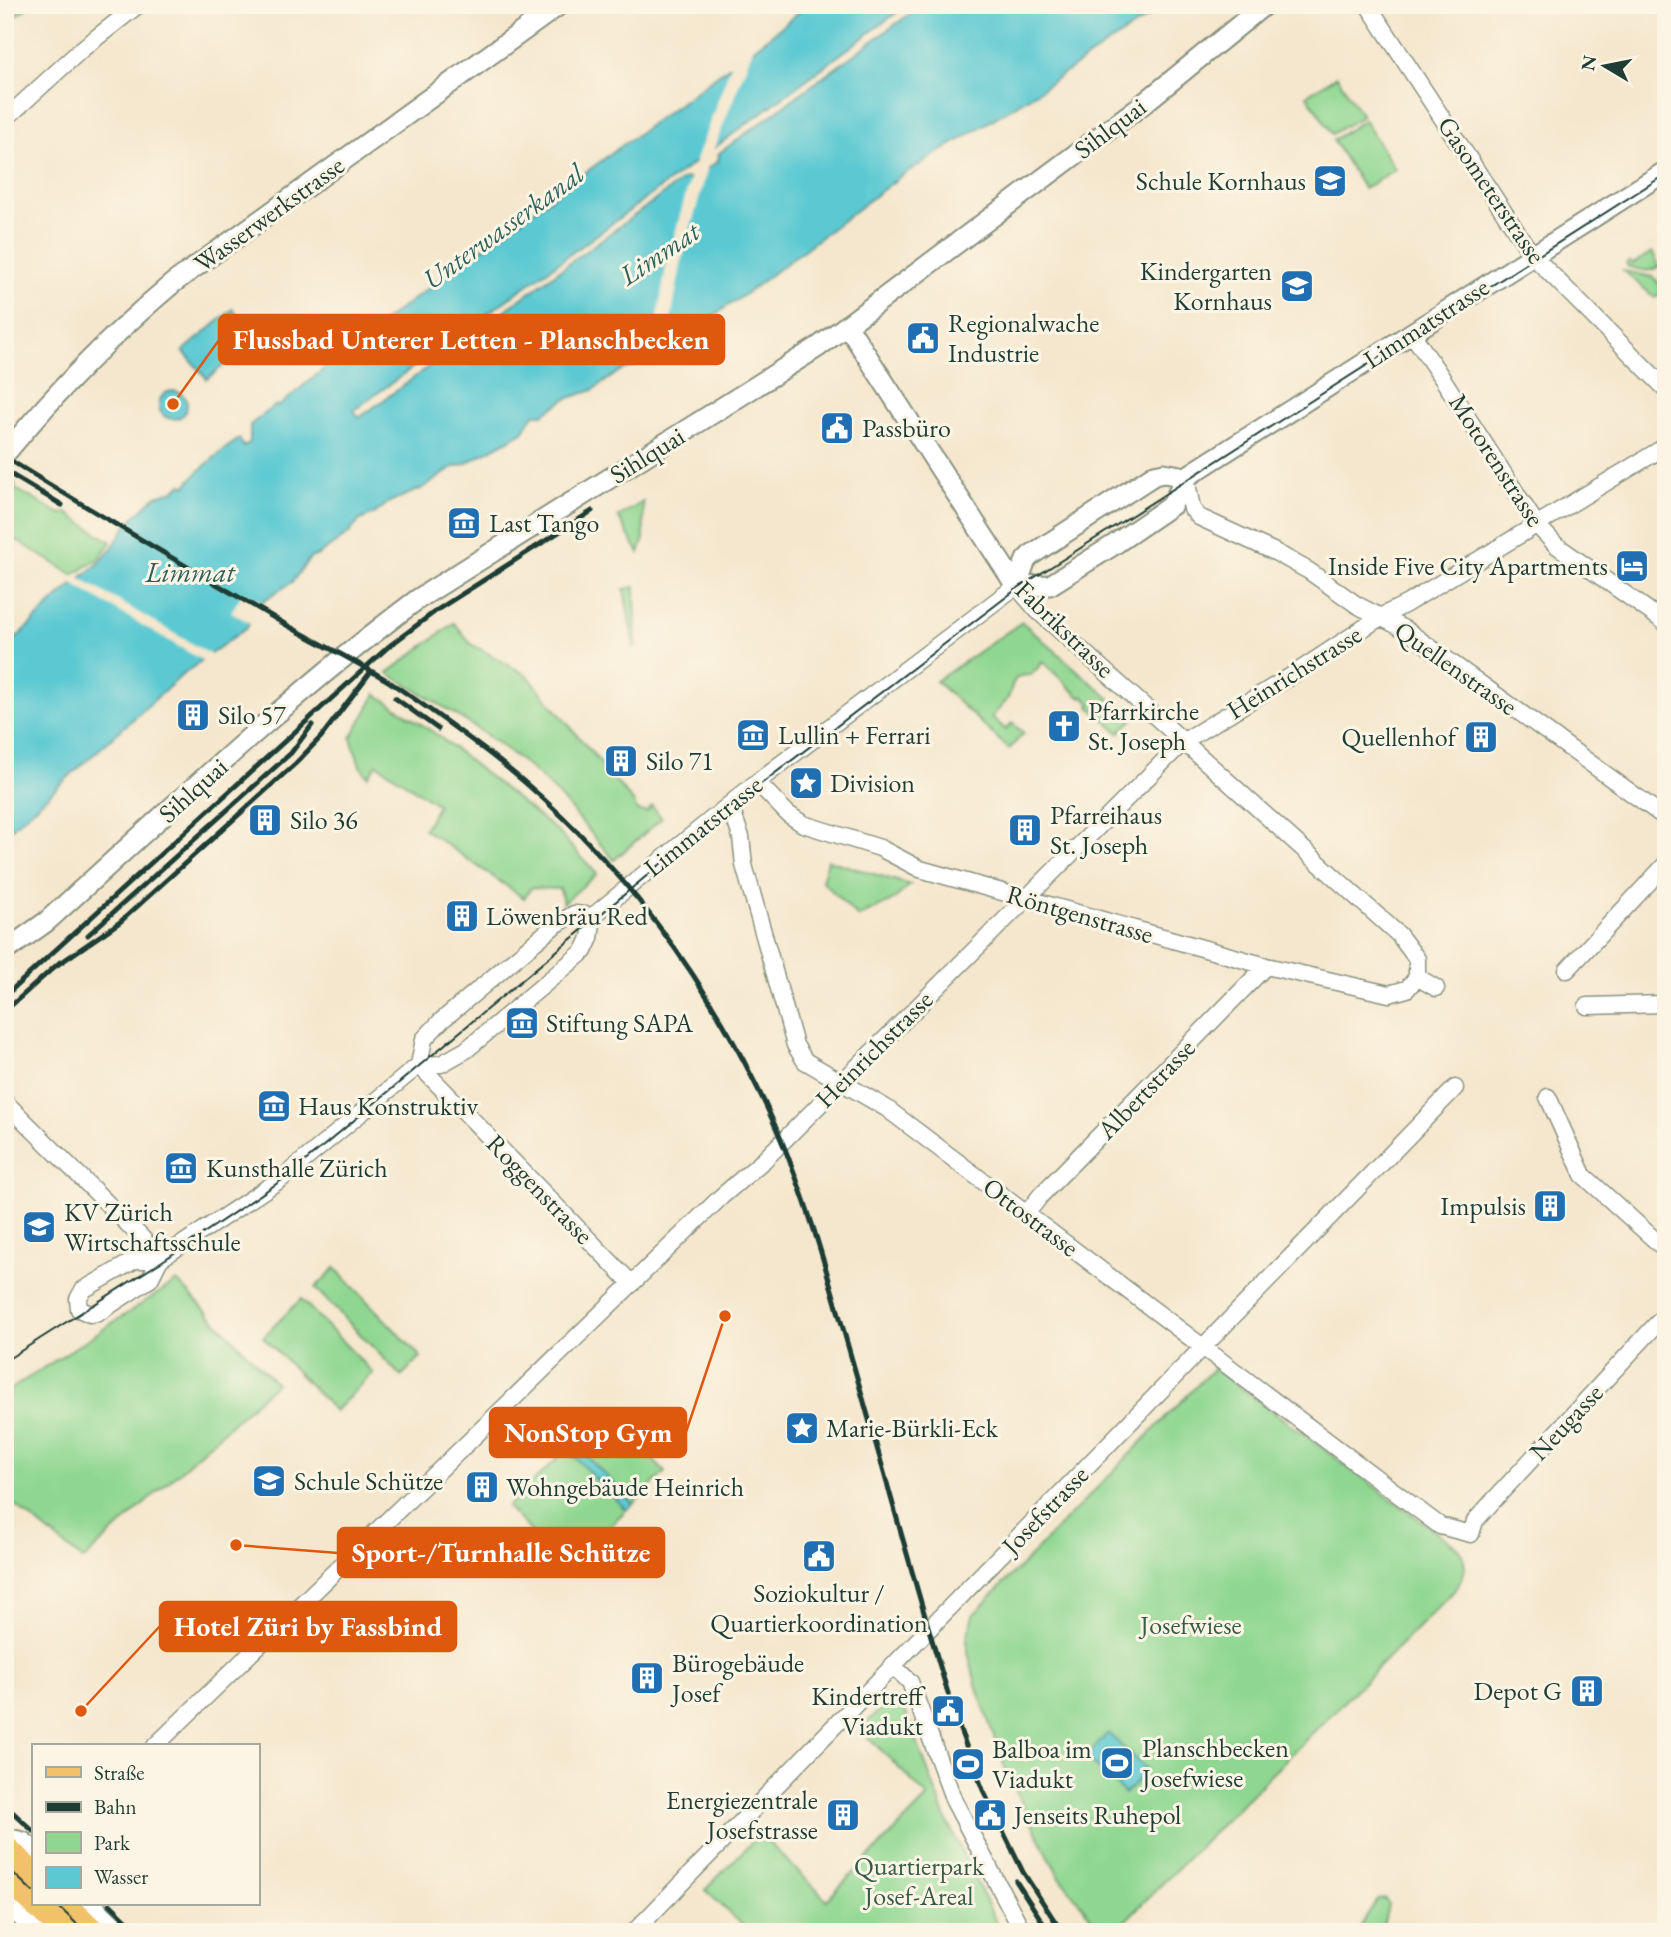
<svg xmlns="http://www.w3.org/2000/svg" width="1671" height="1937" font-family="'EB Garamond',serif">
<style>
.green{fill:#8fd791;stroke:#578a62;stroke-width:2}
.water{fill:#5cc9d2;stroke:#3e8383;stroke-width:2}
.pier{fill:#f5e7cd}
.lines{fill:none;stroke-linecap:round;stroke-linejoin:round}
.minor-casing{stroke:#8a9280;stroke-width:19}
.tertiary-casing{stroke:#8a9280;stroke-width:23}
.primary-casing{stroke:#8a9280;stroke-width:28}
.minor{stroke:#fff;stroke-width:16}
.tertiary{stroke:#fff;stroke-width:19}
.primary{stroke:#f2c26a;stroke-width:24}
.tram{stroke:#1f3d34;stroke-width:2}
.rail{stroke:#1f3d34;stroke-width:5}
.labels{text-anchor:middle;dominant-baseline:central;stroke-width:6;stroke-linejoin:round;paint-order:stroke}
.street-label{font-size:26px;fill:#1f3d34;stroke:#fcf5e5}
.poi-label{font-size:26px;fill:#1f3d34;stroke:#fcf5e5;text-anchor:start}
.park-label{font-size:26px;fill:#355c47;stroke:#fcf5e5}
.water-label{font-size:28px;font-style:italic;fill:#2e605c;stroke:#fcf5e5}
.leader{fill:none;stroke:#de580e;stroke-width:2.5}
.callout-dot{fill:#de580e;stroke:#fcf5e5;stroke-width:2.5}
.callout{fill:#de580e;stroke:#de580e;stroke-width:2.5}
.callout-label{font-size:28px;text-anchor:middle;font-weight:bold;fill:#fff}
</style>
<rect width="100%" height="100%" fill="#fcf5e5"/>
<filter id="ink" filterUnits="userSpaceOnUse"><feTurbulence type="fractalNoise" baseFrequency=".0143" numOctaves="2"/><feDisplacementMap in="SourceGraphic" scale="14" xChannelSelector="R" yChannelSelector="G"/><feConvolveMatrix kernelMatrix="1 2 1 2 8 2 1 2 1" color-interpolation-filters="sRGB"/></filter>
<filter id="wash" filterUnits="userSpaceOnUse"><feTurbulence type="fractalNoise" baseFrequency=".00686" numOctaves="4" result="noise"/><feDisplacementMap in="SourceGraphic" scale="28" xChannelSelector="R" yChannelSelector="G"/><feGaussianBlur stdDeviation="1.57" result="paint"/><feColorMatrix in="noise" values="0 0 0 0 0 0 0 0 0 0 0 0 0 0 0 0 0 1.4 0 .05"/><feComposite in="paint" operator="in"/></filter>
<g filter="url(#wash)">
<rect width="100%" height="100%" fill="#f5e7cd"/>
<path class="green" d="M5,5H30L5,25Z
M1337,76L1362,116L1332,134L1307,95Z
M1364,120L1395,169L1364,189L1333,140Z
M1652,252L1659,266C1651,274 1640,269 1628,267L1626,264L1630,262L1633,264Z
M1624,271L1653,277L1664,289L1655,298Z
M16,483L14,488L60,514L67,513L111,542L98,559L73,575L5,533V496Z
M643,502L644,539L639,553L618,517Z
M635,587L636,647H634L624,589Z
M1022,622L1133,719L1119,733L1089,706L1091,704L1083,696L1081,698L1043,662L1031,675C1010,675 1014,684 1008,698C1005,704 996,711 992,717L1006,730L1012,723L1024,733L1009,749L936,681Z
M454,623L471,644L527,675L634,803L637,811L647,812L652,806L662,818L614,860C587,830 562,795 531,769C487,732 437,703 388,673Z
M376,694L436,734L558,832L597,874L563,903L560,889L531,888L524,898L424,829L438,805L377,764L368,776L360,766L351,738Z
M828,860L910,885L892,901L858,917L822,881Z
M335,1268L421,1357L401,1376L315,1288Z
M177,1281L276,1383L83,1560L5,1497V1393Z
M301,1299L373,1373L335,1411L263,1337Z
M1214,1368L1459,1549C1470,1566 1464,1578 1453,1592L1114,1932H1102L1059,1876L1008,1776L977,1688L968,1652L967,1639L973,1615Z
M605,1411L665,1472L633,1504L573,1442Z
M567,1449L626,1510L567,1568L507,1507Z
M897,1698L902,1702L947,1821L1001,1932H750L705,1890L760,1834L827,1900L928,1797L860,1729L891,1699Z
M1385,1898L1388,1904L1382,1932H1357L1378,1899Z"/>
<path class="water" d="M808,5H907L598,234L354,410L359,418L685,178L691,180L718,161L719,153L922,5H1165L1037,92L901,176L747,293L674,342L636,365L620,371L593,390L566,399L543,414H534L523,432L463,465L454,467L423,488L389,502L376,513L360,520L348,534L318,555L310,558L292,582L263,601L247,627L182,675L5,834V649L63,593L98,564L112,548L129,522L156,496L173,491L182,484L186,486C195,472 224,449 239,439L244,447L250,442V425L276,405L278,407L326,367L324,365L760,44Z
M233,309L256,338L207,379L183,351Z
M159 405a14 14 0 1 1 28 0a14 14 0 1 1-28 0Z
M573,1442L633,1504L626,1510L567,1449Z
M1108,1733L1147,1770L1125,1794L1086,1757Z"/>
<path class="pier" d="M755,43L712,154L693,168L733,59Z
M709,163L682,259L665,352L650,361L666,267L691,175Z
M76,576L213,656L205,662L69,582Z
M243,592L266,604L253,625L231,612Z"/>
</g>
<g filter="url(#ink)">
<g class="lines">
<g class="minor-casing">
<path id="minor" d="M1368,5L1532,255L1666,389
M5,119L82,49L138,5
M1411,332L1444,381L1536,524L1556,545L1666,623
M1186,477L1192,509L1199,517L1275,552L1309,571L1357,605L1406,630L1666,818
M757,782L788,814L803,824L880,848L920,869L1266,966L1389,994L1407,989L1417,977
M730,805L741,837L744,865L795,1045L805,1061L886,1108L1440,1526L1471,1534L1475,1521L1492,1502L1666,1314
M1567,970L1666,864
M1417,977L1436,988
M1587,1006L1666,1004
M419,1065L424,1039L441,1021L554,926L574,914L593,916L757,782L1016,586L1038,611L1399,935L1417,959V977
M419,1065L632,1284
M1548,1097L1583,1175L1666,1250
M5,1102L141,1237L160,1259
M1027,1213L1041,1195L1266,966
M160,1259L135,1260L83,1290L78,1299L79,1309L90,1314L98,1313L150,1279L160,1259L281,1179L419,1065L441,1064L466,1050L584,951L590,938L593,916
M893,1666L910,1682L954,1801L1023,1932
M155,1746L722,1196L764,1160L1184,741L1291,676L1382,616L1406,604L1666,446
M634,1932L1455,1088"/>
</g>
<g class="tertiary-casing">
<path id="tertiary" d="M847,325L1016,586
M5,454C57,391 111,335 173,283L559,5
M1016,586L1050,585L1112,546L1172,505L1186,477L1666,171
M1016,586L1026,560L1031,555L1154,475L1164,473L1186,477
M5,951L46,922C168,812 287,697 418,599L818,347L1143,104L1264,5
M5,1838L23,1842L33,1850
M5,1902L38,1932
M91,1904L120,1932"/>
</g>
<g class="primary-casing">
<path id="primary" d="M5,1847L33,1874
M5,1875L33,1902
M35,1904L65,1932
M65,1904L94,1932"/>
</g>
<use href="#minor" class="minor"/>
<use href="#tertiary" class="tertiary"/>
<use href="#primary" class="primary"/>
<path class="tram" d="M5,1361L161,1262L285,1178L711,822L1018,588L1666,174
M5,1865L33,1892
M56,1904L85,1932"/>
<path class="rail" d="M5,457C93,512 182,564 271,616C309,639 350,657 388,681C423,704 457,729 490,754C617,852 713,984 777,1130C809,1203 830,1283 852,1360C887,1481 919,1602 957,1722L983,1790L1023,1872L1062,1932
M5,471L62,505
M395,698L438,729
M88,935L291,753L312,725
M53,968L120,922L296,763L321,737L369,674
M5,996L388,647L437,610L592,511
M5,1011L60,962
M5,1805L33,1831
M1016,1881L1049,1932
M110,1904L139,1932"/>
</g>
</g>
<defs>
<g id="school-square" transform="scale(1.75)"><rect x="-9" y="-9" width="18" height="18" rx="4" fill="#1f6fb2" stroke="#fcf5e5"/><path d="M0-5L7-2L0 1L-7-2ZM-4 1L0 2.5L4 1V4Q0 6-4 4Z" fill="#fff"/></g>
<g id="civic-square" transform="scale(1.75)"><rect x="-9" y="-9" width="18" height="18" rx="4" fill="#1f6fb2" stroke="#fcf5e5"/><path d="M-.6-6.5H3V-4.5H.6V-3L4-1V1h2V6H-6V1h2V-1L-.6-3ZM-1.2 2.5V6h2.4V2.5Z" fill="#fff"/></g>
<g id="museum-square" transform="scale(1.75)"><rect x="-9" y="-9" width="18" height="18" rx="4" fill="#1f6fb2" stroke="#fcf5e5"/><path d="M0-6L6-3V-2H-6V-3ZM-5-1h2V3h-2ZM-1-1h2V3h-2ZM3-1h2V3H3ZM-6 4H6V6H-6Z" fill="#fff"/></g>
<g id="hotel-square" transform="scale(1.75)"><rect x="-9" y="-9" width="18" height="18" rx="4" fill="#1f6fb2" stroke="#fcf5e5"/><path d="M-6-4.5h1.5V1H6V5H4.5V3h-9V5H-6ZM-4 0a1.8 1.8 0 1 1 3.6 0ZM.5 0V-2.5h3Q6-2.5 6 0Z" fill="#fff"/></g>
<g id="building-square" transform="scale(1.75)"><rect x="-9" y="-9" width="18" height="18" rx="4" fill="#1f6fb2" stroke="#fcf5e5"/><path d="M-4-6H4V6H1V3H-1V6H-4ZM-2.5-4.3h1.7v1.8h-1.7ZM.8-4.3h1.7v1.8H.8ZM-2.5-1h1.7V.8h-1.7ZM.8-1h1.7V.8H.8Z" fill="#fff"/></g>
<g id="church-square" transform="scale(1.75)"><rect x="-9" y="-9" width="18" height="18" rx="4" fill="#1f6fb2" stroke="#fcf5e5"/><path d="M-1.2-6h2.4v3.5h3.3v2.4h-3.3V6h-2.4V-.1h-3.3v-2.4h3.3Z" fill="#fff"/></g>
<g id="sight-square" transform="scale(1.75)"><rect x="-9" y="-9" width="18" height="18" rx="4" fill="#1f6fb2" stroke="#fcf5e5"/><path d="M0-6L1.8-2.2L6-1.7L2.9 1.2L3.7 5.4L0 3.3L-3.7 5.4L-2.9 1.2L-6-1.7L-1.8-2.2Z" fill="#fff"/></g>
<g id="university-square" transform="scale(1.75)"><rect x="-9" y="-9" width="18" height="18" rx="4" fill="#1f6fb2" stroke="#fcf5e5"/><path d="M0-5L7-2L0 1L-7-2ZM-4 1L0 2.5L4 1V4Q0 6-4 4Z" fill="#fff"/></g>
<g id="stadium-square" transform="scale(1.75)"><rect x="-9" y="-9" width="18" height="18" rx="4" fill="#1f6fb2" stroke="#fcf5e5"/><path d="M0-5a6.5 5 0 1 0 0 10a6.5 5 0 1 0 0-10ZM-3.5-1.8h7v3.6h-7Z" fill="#fff"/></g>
</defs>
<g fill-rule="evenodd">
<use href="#school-square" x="1330" y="181"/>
<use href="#school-square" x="1297" y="286"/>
<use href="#civic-square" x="923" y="338"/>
<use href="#civic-square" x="837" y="428"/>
<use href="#museum-square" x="464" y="523"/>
<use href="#hotel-square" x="1632" y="566"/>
<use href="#building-square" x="193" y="715"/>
<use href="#church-square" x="1064" y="726"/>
<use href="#museum-square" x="753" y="735"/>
<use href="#building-square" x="1481" y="737"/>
<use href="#building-square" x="621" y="761"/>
<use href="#sight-square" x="806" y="783"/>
<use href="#building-square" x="265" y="820"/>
<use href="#building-square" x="1025" y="830"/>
<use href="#building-square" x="462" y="916"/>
<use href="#museum-square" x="522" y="1023"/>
<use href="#museum-square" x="274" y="1106"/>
<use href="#museum-square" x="181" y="1168"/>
<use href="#building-square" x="1550" y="1206"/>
<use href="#university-square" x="39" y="1227"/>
<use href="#sight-square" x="802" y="1428"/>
<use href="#school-square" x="269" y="1481"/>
<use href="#building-square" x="482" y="1487"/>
<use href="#civic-square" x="819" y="1556"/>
<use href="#building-square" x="647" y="1678"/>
<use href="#building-square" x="1587" y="1691"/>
<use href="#civic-square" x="948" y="1711"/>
<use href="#stadium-square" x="1117" y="1763"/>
<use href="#stadium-square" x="968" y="1764"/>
<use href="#building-square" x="843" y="1815"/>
<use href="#civic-square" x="990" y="1815"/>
</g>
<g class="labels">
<g class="street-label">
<text transform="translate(1110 128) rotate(-37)">Sihlquai</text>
<text transform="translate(1492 190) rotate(56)">Gasometerstrasse</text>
<text transform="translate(269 214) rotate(-36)">Wasserwerkstrasse</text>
<text transform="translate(1426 323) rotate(-33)">Limmatstrasse</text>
<text transform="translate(647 455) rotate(-32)">Sihlquai</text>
<text transform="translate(1497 460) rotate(57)">Motorenstrasse</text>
<text transform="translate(1065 629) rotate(44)">Fabrikstrasse</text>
<text transform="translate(1456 668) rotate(35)">Quellenstrasse</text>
<text transform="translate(1294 672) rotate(-32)">Heinrichstrasse</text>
<text transform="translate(193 790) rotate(-42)">Sihlquai</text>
<text transform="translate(703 826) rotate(-39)">Limmatstrasse</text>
<text transform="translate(1080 914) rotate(16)">Röntgenstrasse</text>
<text transform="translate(874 1049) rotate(-45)">Heinrichstrasse</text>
<text transform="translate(1146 1089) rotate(-46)">Albertstrasse</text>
<text transform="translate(540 1189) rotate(46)">Roggenstrasse</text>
<text transform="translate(1031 1217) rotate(37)">Ottostrasse</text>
<text transform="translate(1566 1422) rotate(-47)">Neugasse</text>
<text transform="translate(1045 1510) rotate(-46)">Josefstrasse</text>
</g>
<g class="poi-label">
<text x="1306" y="181" text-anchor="end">Schule Kornhaus</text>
<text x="1272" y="271" text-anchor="end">Kindergarten<tspan x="1272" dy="30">Kornhaus</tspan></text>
<text x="948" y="323">Regionalwache<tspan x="948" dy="30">Industrie</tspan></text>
<text x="862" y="428">Passbüro</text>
<text x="489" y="523">Last Tango</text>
<text x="1608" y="566" text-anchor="end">Inside Five City Apartments</text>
<text x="1088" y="711">Pfarrkirche<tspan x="1088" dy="30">St. Joseph</tspan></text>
<text x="218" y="715">Silo 57</text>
<text x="778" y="735">Lullin + Ferrari</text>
<text x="1456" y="737" text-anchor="end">Quellenhof</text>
<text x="646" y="761">Silo 71</text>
<text x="830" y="783">Division</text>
<text x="1050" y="815">Pfarreihaus<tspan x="1050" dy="30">St. Joseph</tspan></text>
<text x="290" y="820">Silo 36</text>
<text x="486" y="916">Löwenbräu Red</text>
<text x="546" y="1023">Stiftung SAPA</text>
<text x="298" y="1106">Haus Konstruktiv</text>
<text x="206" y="1168">Kunsthalle Zürich</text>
<text x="1526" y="1206" text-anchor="end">Impulsis</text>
<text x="64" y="1212">KV Zürich<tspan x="64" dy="30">Wirtschaftsschule</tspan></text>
<text x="826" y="1428">Marie-Bürkli-Eck</text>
<text x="294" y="1481">Schule Schütze</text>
<text x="506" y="1487">Wohngebäude Heinrich</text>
<text x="819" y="1593" text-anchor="middle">Soziokultur /<tspan x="819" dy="30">Quartierkoordination</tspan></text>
<text x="672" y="1663">Bürogebäude<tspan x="672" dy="30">Josef</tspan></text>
<text x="1562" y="1691" text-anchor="end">Depot G</text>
<text x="923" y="1696" text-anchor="end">Kindertreff<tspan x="923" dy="30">Viadukt</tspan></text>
<text x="1142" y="1748">Planschbecken<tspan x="1142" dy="30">Josefwiese</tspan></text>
<text x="992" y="1749">Balboa im<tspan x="992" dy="30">Viadukt</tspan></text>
<text x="818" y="1800" text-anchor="end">Energiezentrale<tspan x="818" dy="30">Josefstrasse</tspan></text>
<text x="1014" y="1815">Jenseits Ruhepol</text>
</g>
<g class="park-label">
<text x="1191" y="1625">Josefwiese</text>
<text x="919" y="1866">Quartierpark<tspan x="919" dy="30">Josef-Areal</tspan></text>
</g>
<g class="water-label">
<text transform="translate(503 226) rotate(-36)">Unterwasserkanal</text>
<text transform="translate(659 253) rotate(-34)">Limmat</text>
<text x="190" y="572">Limmat</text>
</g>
</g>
<path class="leader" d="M173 404L219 340M725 1316L686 1432M236 1545L338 1553M81 1711L160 1626"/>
<g class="callout-dot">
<circle cx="173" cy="404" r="7"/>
<circle cx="725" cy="1316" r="7"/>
<circle cx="236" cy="1545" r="7"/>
<circle cx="81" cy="1711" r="7"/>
</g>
<g class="callout">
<rect x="219" y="315" width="505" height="49" rx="7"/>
<rect x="490" y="1408" width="196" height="49" rx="7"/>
<rect x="338" y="1528" width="326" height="49" rx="7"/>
<rect x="160" y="1602" width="296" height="49" rx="7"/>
</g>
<g class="callout-label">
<text x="471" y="349">Flussbad Unterer Letten - Planschbecken</text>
<text x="588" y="1442">NonStop Gym</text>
<text x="501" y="1562">Sport-/Turnhalle Schütze</text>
<text x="308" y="1636">Hotel Züri by Fassbind</text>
</g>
<rect width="1671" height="1937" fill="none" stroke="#fcf5e5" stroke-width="28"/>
<rect x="32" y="1744" width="228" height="161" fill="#fcf5e5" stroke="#a4ab9e" stroke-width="2"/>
<rect x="46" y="1767" width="35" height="10" fill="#f2c26a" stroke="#a4ab9e" stroke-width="2"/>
<text x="94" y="1780" font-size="21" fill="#1f3d34">Straße</text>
<rect x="46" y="1802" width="35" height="10" fill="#1f3d34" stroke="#a4ab9e" stroke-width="2"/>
<text x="94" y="1814" font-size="21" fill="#1f3d34">Bahn</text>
<rect x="46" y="1832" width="35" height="21" fill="#8fd791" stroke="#a4ab9e" stroke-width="2"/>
<text x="94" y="1850" font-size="21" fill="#1f3d34">Park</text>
<rect x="46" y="1867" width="35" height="21" fill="#5cc9d2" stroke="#a4ab9e" stroke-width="2"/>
<text x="94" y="1884" font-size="21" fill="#1f3d34">Wasser</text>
<g transform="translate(1605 66) rotate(280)" stroke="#fcf5e5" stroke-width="5" paint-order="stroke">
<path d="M0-5L12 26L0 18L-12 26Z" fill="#1f3d34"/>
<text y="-10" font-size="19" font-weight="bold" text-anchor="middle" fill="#1f3d34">N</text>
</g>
</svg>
